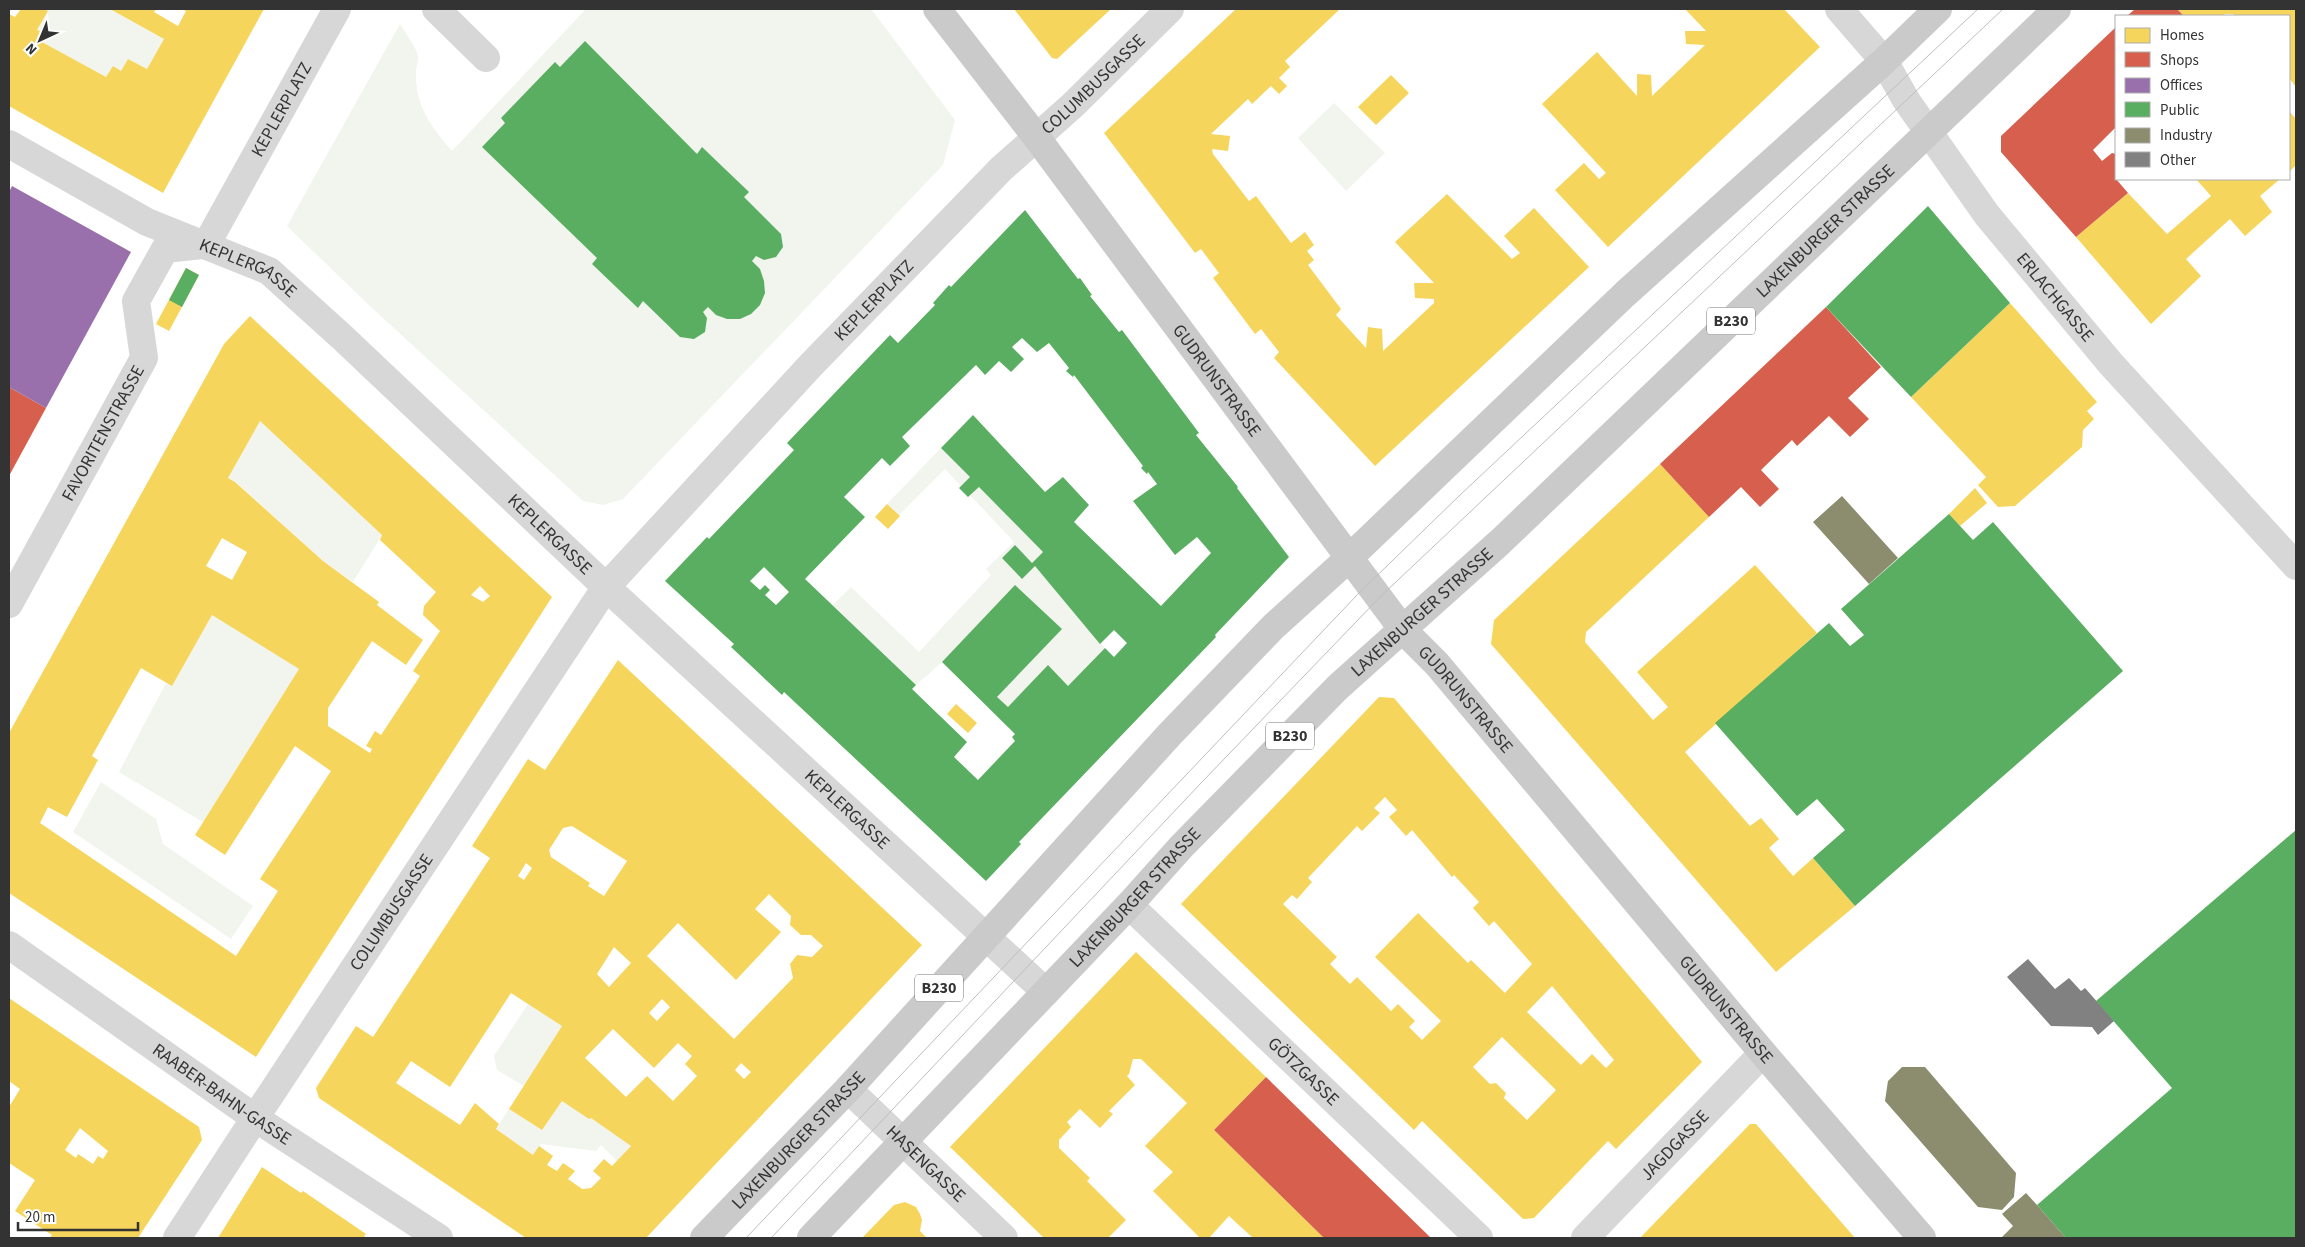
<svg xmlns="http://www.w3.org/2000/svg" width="2305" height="1247" font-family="'Source Sans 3',sans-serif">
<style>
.green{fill:#f1f5ed}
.homes{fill:#f6d55c;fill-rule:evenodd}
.shops{fill:#d6604d}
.offices{fill:#9970ab}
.public{fill:#5aae61;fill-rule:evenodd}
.industry{fill:#8c8c6e}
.building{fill:#818181}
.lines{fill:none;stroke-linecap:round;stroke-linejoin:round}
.minor{stroke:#d7d7d7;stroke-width:28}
.major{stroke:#cacaca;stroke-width:28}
.tram{stroke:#bebebe;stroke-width:1}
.labels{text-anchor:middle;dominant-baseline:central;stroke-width:5;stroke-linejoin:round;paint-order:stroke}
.shield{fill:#fff;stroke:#707070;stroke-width:1}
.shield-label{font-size:16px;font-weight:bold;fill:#333}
.street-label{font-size:18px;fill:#333;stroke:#fff}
</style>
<rect width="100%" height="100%" fill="#fff"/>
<path class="green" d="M43,9H110L164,39L147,69L128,59L121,71L113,66L106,77L42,42L45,33L37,30L48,12Z
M586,9H871L955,120L943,165L623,499L603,505L583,501L372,308L287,226L400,24C405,33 417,47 418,57C418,64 415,70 416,77C416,107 433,129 452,151Z
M1334,103L1385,153L1346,191L1298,138Z
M260,421L382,535L353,582L323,561L236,482L228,478Z
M941,448L970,477L961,486L945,469L899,515L887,504Z
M979,487L1043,552L1032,563L1015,545L1002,558L1022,579L1035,566L1105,648L1068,686L1049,666L1008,707L997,697L1015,586L942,662L916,685L833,605L851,587L919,652L991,575L986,569L1014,542L970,495Z
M212,615L299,669L203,822L119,772L166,683L172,686Z
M101,782L156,819L163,844L253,906L231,939L73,832Z
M528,1004L562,1026L524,1086L497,1070L494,1056Z
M562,1101L591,1118L631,1146L617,1161L601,1145L596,1151L541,1144L533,1155L496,1129L509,1109L542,1130Z"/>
<path class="homes" d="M21,9H43L48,11L37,30L45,33L42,42L106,77L113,66L121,71L128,59L147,69L164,39L110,9H156L154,12L178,26L186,11L182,9H264L163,193L9,106V14L15,17Z
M1014,9H1111L1057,59L1052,58Z
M1236,9H1340L1285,61L1290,67L1279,78L1287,86L1279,94L1271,86L1252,104L1248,99L1211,134L1230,136L1228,151L1212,149L1213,154L1249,201L1256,196L1291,243L1305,232L1314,245L1307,251L1314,260L1308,265L1341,309L1336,315L1366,348L1368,327L1382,329L1383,351L1434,303V299L1415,298L1414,283H1434L1395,242L1447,194L1512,259L1520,253L1504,236L1534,208L1589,267L1375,466L1274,358L1279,352L1261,329L1255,334L1213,278L1219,273L1201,249L1195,253L1104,133Z
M1685,9H1784L1820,47L1608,247L1555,190L1584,163L1599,179L1606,173L1542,104L1597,52L1637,96V74L1651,75L1652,96L1705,45L1686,44L1685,31H1706Z
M2177,9H2296V87L2289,78V16H2235L2233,14H2225L2223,16H2184Z
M1391,75L1409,93L1376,125L1358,107Z
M2289,111L2296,119V165L2289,172Z
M2196,179H2280L2260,196L2272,212L2245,236L2230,219L2186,259L2201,276L2151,324L2076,237L2128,193L2167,234L2211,196Z
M186,268L199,275L169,331L156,324Z
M2010,303L2097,402L2087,411L2094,419L2083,430L2082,447L2015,506L1998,507L1978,485L1986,477L1911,397Z
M250,316L552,597L256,1057L9,893V733L224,344ZM260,421L382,535L380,540L436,592L424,606L423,615L440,631L413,671L420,676L381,735L375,731L366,746L372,749L370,753L328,726V708L372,641L406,665L423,640L377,605L379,602L323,561L235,482L228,478ZM222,538L247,552L232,580L206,566ZM480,586L490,596L483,602L471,595ZM212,615L299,669L195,835L225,855L295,746L331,771L260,879L278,891L236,956L40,823L48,807L67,817L98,760L92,756L141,668L172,686Z
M1660,464L1709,517L1586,632L1585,642L1653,720L1668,707L1637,672L1755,565L1817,633L1685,752L1750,826L1761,818L1779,839L1769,848L1793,876L1813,858L1855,906L1776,972L1491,644L1494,620Z
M1975,488L1987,503L1960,526L1949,514Z
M887,504L900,516L888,529L875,517Z
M618,660L922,945L646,1238H526L319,1098L316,1088L356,1026L373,1037L490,858L472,846L528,759L545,770ZM572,826L627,861L604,896L588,886L590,883L551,857L549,850L563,828ZM526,863L532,868L524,880L518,876ZM769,894L791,916L790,925L801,935H811L823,946L812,957L797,955L790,964L793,978L734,1039L647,956L678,923L736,980L781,932L755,909ZM614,947L631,963L609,987L597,974ZM511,993L562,1026L509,1109L542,1130L562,1101L589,1119L591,1118L631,1146L612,1166L604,1159L593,1171L601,1178L591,1188L582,1189L568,1179L575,1171L563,1163L557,1171L547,1165L553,1156L539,1146L533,1155L496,1129L499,1124L475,1103L460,1125L396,1083L411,1061L450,1087ZM662,999L670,1007L657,1021L649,1013ZM613,1029L654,1068L678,1043L692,1056L685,1064L697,1076L673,1101L647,1076L626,1097L585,1058ZM741,1063L751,1072L744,1079L735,1070Z
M1379,697L1394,698L1702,1062L1616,1149L1608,1141L1534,1218L1523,1219L1422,1121L1414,1130L1181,904ZM1385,797L1397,810L1389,817L1406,836L1412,830L1452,877L1454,875L1479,902L1473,908L1489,926L1494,921L1532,964L1505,993L1471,960L1468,963L1418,913L1375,957L1441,1021L1422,1040L1409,1027L1415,1021L1398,1004L1391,1011L1357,977L1350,984L1330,964L1337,957L1283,904L1292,895L1297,899L1312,882L1308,878L1357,826L1362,831L1380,813L1374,808ZM1552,986L1614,1060L1606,1068L1592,1054L1581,1065L1527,1012ZM1502,1037L1556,1090L1527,1120L1504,1098L1506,1093L1496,1083L1490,1084L1473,1067Z
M956,704L977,723L968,733L947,714Z
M1136,952L1266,1077L1214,1130L1324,1238H1253L1229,1216L1209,1238H1200L1153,1191L1173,1172L1145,1146L1187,1103L1141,1059H1133L1129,1074L1127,1076L1135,1085L1109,1111L1113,1114L1100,1128L1080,1109L1067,1122L1071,1127L1059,1140V1148L1090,1178L1087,1181L1126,1220L1108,1238H1044L950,1147Z
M9,998L199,1127L202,1140L138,1238H50L52,1235L15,1211L35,1180L9,1163V1107L20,1089L9,1081ZM80,1128L108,1151L103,1159L98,1156L93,1164L78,1154L76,1158L65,1150Z
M1750,1124H1756L1855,1238H1640Z
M262,1167L301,1193L303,1191L366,1234L364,1236L367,1238H218Z
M905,1202L916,1207L920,1214L922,1220L920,1231L927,1238H862L894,1205Z"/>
<path class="shops" d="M2135,9H2177L2184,16H2127Z
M2116,27V127L2093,150L2102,161L2112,153L2116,154V179L2128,193L2076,237L2001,152V136Z
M1826,307L1881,367L1848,398L1869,419L1850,437L1829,416L1797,446L1792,440L1761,470L1779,489L1760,507L1741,487L1709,517L1660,464Z
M9,387L46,408L9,476Z
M1266,1077L1431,1238H1324L1214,1130Z"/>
<path class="offices" d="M12,186L131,252L46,408L9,387V192Z"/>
<path class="public" d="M585,41L697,154L702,147L749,192L744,197L781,234L783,247L776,257L764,260L756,256L752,261L760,269L764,281L765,293L760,305L751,314L740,319H727L716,315L708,307L703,312L707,318L705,332L694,339L680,337L643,301L638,308L592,264L597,258L482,147L505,123L501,118L555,62L560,67Z
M1928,206L2010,303L1911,397L1826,307Z
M1025,210L1078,279L1080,278L1092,295L1090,296L1119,332L1122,330L1199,433L1196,435L1238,487L1237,488L1289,557L1215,635L1216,637L1019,842L1021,844L986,881L784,692L782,695L731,647L734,644L665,581L707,537L709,539L794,450L787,443L890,335L898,343L935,305L933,303L949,285L951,287ZM1022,338L1037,352L1049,343L1069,368L1066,371L1073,377L1074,375L1143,466L1141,468L1147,474L1148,472L1157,484L1133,501L1175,555L1197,537L1211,553L1161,606L1074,522L1089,505L1063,477L1045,492L973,415L941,448L970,477L959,488L968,497L979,487L1043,552L1032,563L1015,545L1002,558L1022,579L1035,566L1100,644L1114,630L1127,643L1114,657L1105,648L1068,686L1048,665L1008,707L997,697L1062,629L1015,585L942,662L1015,734L1012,737L1015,741L978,780L954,757L967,742L912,689L916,685L805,579L865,517L844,497L882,458L890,466L910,446L902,437L976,365L985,375L999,361L1011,372L1024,359L1012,347ZM764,567L789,592L776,605L765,595L770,590L765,585L760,590L750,581Z
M186,268L199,275L182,307L169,300Z
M1949,514L1973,540L1993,522L2123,671L1855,906L1813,858L1845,830L1817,799L1797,816L1715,723L1829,623L1850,646L1864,635L1841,609Z
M2296,830V1238H2066L2037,1205L2172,1088L2096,1001Z"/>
<path class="industry" d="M1842,496L1898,558L1869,584L1813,522Z
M1902,1067H1925L2016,1173L2014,1197L2002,1210L1978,1207L1885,1101L1888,1081Z
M2026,1193L2037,1205L2066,1238H2001L2013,1226L2002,1214Z"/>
<path class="building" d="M2028,959L2055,989L2069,978L2081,991L2085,988L2114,1021L2098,1035L2092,1027L2051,1026L2007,977Z"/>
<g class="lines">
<g class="minor">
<path d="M436,9L486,58"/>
<path id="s1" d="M1839,9L1884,61L1906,100L1987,215L2111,364L2296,566"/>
<path id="s2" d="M9,144L147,222L269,271L343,338L606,587L1046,992"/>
<path id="s3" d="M206,245L337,9"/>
<path id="s4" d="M9,604L144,358L136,301L165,249L202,245"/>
<path id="s5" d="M1129,905L1479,1238"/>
<path id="s6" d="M9,945L255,1118L439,1238"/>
<path id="s7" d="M848,1089L1004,1238"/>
<path id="s8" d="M177,1238L255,1118L606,587L811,365L1001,169L1073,105L1170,9"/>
<path id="s9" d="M1585,1238L1763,1053"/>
</g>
<g class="major">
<path id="s10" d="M937,9L1037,138L1403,630L1437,664L1763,1053L1922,1238"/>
<path id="s11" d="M704,1238L848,1089L1170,734L1274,626L1348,559L1625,294L1884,61L1938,9"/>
<path id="s12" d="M811,1238L1129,905L1181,847L1338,687L1500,542L2057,9"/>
</g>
<path class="tram" d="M746,1238L1358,594L1459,496L1978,9
M771,1238L1202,782L1380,597L2003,9"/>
</g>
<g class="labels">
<g class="shield">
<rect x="1707" y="307.5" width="48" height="27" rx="4"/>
<rect x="1266" y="722.5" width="48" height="27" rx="4"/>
<rect x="915" y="974.5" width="48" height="27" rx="4"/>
</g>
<g class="shield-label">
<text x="1731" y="321">B230</text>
<text x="1290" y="736">B230</text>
<text x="939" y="988">B230</text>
</g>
<g class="street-label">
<text stroke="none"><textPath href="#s8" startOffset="1480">COLUMBUSGASSE</textPath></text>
<text stroke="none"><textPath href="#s3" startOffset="155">KEPLERPLATZ</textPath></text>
<text stroke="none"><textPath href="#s12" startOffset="1430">LAXENBURGER STRASSE</textPath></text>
<text stroke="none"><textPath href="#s2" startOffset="270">KEPLERGASSE</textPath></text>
<text stroke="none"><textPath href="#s1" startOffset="361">ERLACHGASSE</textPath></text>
<text stroke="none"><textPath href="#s8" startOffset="1172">KEPLERPLATZ</textPath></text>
<text stroke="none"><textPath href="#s10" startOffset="465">GUDRUNSTRASSE</textPath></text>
<text stroke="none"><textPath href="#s4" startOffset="195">FAVORITENSTRASSE</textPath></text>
<text stroke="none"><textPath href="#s2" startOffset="675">KEPLERGASSE</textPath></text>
<text stroke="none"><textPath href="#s12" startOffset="875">LAXENBURGER STRASSE</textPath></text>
<text stroke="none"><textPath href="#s10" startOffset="870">GUDRUNSTRASSE</textPath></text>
<text stroke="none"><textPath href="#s2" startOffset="1080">KEPLERGASSE</textPath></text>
<text stroke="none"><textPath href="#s12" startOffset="470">LAXENBURGER STRASSE</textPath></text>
<text stroke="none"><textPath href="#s8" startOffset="390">COLUMBUSGASSE</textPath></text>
<text stroke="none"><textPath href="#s10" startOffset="1275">GUDRUNSTRASSE</textPath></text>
<text stroke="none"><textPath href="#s5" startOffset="241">GÖTZGASSE</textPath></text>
<text stroke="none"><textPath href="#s6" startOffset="260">RAABER-BAHN-GASSE</textPath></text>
<text stroke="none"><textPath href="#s11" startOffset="136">LAXENBURGER STRASSE</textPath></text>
<text stroke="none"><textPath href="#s9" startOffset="129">JAGDGASSE</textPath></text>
<text stroke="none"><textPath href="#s7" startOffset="108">HASENGASSE</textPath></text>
</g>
</g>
<rect width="2305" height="1247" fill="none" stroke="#333333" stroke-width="20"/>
<rect x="2115" y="15" width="175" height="165" fill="#ffffff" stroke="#adadad"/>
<rect x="2125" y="28" width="25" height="15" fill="#f6d55c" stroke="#adadad"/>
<text x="2160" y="40" font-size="15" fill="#333333">Homes</text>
<rect x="2125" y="52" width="25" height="15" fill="#d6604d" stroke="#adadad"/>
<text x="2160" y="65" font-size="15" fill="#333333">Shops</text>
<rect x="2125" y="78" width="25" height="15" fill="#9970ab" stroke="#adadad"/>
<text x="2160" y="90" font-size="15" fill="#333333">Offices</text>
<rect x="2125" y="102" width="25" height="15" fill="#5aae61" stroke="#adadad"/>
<text x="2160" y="115" font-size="15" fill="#333333">Public</text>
<rect x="2125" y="128" width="25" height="15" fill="#8c8c6e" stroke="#adadad"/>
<text x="2160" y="140" font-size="15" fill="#333333">Industry</text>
<rect x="2125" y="152" width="25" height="15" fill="#818181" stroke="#adadad"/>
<text x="2160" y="165" font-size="15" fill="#333333">Other</text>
<g transform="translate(40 40) rotate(224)" stroke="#ffffff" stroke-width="4" paint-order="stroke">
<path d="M0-4L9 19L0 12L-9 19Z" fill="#333333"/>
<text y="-8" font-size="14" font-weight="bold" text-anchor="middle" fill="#333333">N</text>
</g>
<path d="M18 1222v8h120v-8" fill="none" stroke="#333333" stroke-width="2.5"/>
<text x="25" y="1222" font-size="15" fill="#333333" stroke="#ffffff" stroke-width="4" paint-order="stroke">20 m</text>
</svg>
